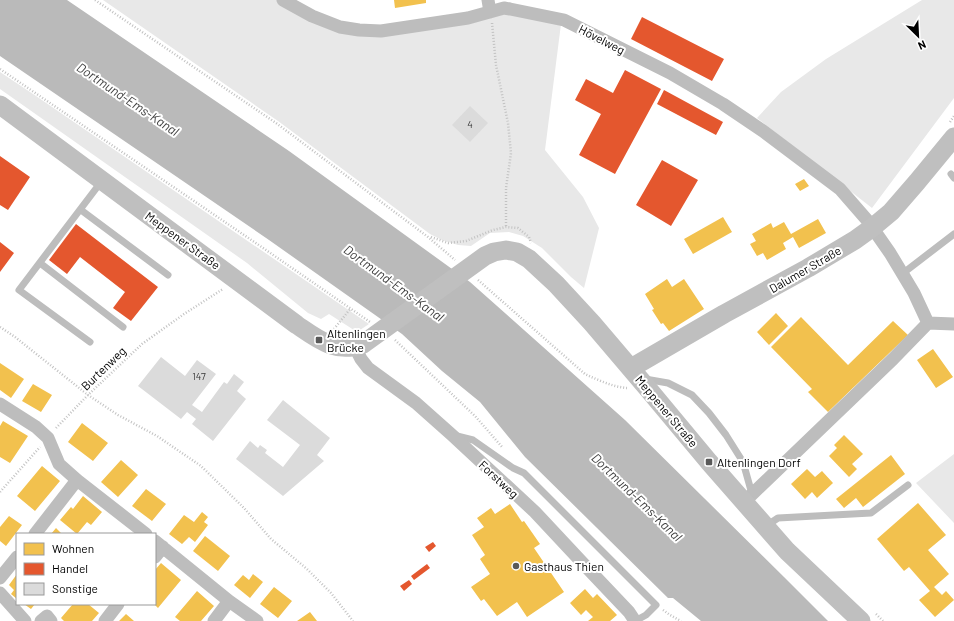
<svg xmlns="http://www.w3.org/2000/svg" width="954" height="621" font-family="Barlow,sans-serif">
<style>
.green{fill:#e8e8e8}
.water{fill:#bababa}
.homes{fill:#f2c14e}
.shops{fill:#e4572e}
.building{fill:#dbdbdb}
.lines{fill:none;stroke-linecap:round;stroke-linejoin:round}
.path{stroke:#c2c2c2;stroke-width:2.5;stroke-dasharray:1 2;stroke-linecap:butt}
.service{stroke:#bdbdbd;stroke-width:7}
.minor{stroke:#bdbdbd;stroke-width:13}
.secondary{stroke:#bfbfbf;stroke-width:19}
.poi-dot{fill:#595959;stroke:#fff;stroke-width:1.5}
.labels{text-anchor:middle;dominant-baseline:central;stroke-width:4;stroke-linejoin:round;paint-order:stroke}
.number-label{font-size:10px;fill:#373737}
.street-label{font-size:12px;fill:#000;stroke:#fff}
.poi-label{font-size:12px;fill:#000;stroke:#fff;text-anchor:start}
.water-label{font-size:13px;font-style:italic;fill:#3d3d3d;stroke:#fff}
</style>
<rect width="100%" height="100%" fill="#fff"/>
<path class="green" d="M103,0H281L358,33L504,11L561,24L545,150L583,197L599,228L584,288L571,277L542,248L523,236L509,232L490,233L471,246L458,245L442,240L430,234L278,121Z
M922,0H954V98L872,208L757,118L781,92L826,59Z
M0,72L36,96L369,324L357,332L329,314L321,319L308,313L247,263L0,89Z
M954,454V523L916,483Z"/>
<path class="water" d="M0,0H67L289,151L470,282L625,420L784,577L828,621H701L673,598H668L525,457L480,402L442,371L402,334L269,240L0,56Z"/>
<path class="homes" d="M394,0H426V3L395,8Z
M804,179L809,186L800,191L795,184Z
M723,217L732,232L693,254L684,239Z
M818,219L826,233L799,248L793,237L783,243L786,249L767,260L763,253L757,256L750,244L756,241L752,234L771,223L773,228L784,222L791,234Z
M667,279L672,287L684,279L704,309L669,331L663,323L661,324L652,310L654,309L645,294Z
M776,313L788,326L769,345L757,332Z
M801,317L848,365L893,321L908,335L828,412L808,392L812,389L771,347Z
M933,349L953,377L936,388L917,360Z
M0,363L24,379L11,398L0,390Z
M33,384L52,395L41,412L22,401Z
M3,421L28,436L10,463L0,457V426Z
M82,423L108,443L93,461L68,442Z
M844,435L863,454L852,464L857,469L849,477L829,456L837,448L834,445Z
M891,455L905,474L863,507L856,498L844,508L836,499Z
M121,460L138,475L118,497L101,482Z
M42,466L60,481L35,511L17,496Z
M807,469L815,477L822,471L833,483L817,498L812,492L805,499L791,484Z
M146,489L166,504L152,521L132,506Z
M83,496L102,512L91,525L87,522L77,534L60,520L71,507L73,509Z
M918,503L946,535L928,550L949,574L934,587L942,595L946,591L954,600L935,617L919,600L930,591L909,567L904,571L877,539Z
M510,504L522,522L524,521L540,544L534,548L564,592L527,617L517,602L497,616L484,599L481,601L471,587L490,574L480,559L485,555L472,535L484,527L477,518L491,508L495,514Z
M202,512L208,517L204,522L208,525L195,542L189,537L182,544L169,534L184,515L194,522Z
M9,516L22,525L6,546L0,541V527Z
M56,528L62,534H51Z
M205,536L230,556L218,571L193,551Z
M161,563L181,580L158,608L155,605V570Z
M17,574V599L11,594L14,590L9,585Z
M253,574L263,582L250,598L234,585L243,575L249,580Z
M274,587L292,601L278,618L260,604Z
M585,589L593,598L597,594L617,615L610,621H588L593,617L586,610L581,615L570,603Z
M197,591L214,606L201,621H180L175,617Z
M24,604H35L31,609Z
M73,604H88L99,613L92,621H64L61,618Z
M310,612L317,621H297Z
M126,614L134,621H119Z"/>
<path class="shops" d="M642,17L724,59L712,81L631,39Z
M625,70L661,89L615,174L579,155L601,114L575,100L586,79L613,93Z
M664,90L723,122L716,135L657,104Z
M0,156L30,177L8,210L0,205Z
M662,160L698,180L671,226L636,205Z
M76,224L158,287L131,321L113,308L125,292L80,257L67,274L49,260Z
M0,242L14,253L0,272Z
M433,542L436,546L429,552L425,547Z
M427,564L430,568L414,580L411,576Z
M409,580L412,584L404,591L400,586Z"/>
<path class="building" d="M470,106L488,123L470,142L452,125Z
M161,357L185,376L197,360L216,374L192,405L202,412L224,382L227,384L234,374L244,382L237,391L246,399L213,441L192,424L196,419L187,412L181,419L138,386Z
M283,400L330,438L317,455L324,461L283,496L236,459L250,441L258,448L260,445L267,450L265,453L283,467L300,445L267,420Z"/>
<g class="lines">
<path class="path" d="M95,0L276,123L428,237L455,260
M492,23L496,65L508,123L511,153L506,188V227
M0,69L266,250L370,322
M950,122L954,116
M431,237L448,243L466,241L493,230L506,227L518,228L529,237L531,243
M478,280L585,374C598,380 613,387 627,388
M0,327L15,337L88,395L118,415L157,436L201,466L244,508L271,539L307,569L331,593L353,621
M334,329L351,308
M395,340L475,416L503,448
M56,428L88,395L142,344L184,314L223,289
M0,492L40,447
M663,610L670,615L681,621
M876,614L883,621"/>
<path class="service" d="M951,174L954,178
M81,210L168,275
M40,263L123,327
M902,274L954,234
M90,342L19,290L101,182
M645,379L668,383L692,395L709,413L726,435L743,462L752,494
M457,436L473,440L513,468L524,473L656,605L646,615L635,621
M766,526L778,518L871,513L908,485"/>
<path class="minor" d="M283,0L312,16L340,27L359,30L381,31L468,18L504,8L510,9L564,20L670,73L723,104L763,131L840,189L867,220L890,253L914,293L928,323L893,359L744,502
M488,0L490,12
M928,323L954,324
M355,347L361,359L368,368L416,403L452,435L535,512L592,573L629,612L635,621
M0,404L36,427L48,438L59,464L77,480L146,534
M35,534L77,480
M155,541L229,601L257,621
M155,557L163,547
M0,578L17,557
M0,593L25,621
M41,621L47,616L51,621
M105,621L118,604
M214,621L229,601"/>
<path class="secondary" d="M0,105L297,325C319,340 336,354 363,344L485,256L494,252L506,250L517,252L529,259L556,284L592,323L649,390L709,462L787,551L861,621
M631,368L724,314L808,268L855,240L873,227L891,212L917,182L954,137"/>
</g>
<g class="poi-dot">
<rect x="315" y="336" width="8" height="8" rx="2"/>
<rect x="705" y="458" width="8" height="8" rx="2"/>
<circle cx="516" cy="566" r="4"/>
</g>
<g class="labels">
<g class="number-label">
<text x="470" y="124">4</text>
<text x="199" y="376">147</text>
</g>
<g class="street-label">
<text transform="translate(602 39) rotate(27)">Hövelweg</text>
<text transform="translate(183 240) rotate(36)">Meppener Straße</text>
<text transform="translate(805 269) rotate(-30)">Dalumer Straße</text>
<text transform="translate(103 368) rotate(-44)">Burtenweg</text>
<text transform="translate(667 411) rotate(50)">Meppener Straße</text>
<text transform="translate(499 479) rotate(43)">Forstweg</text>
</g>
<g class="poi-label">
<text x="327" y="333">Altenlingen<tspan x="327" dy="14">Brücke</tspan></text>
<text x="717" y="462">Altenlingen Dorf</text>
<text x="524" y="566">Gasthaus Thien</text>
</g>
<g class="water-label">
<text transform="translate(128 99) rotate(34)">Dortmund-Ems-Kanal</text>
<text transform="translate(394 283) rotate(36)">Dortmund-Ems-Kanal</text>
<text transform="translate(637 497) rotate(44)">Dortmund-Ems-Kanal</text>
</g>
</g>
<rect x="16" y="533" width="140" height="72" fill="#ffffff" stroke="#999999"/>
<rect x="24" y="543" width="20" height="12" fill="#f2c14e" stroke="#999999"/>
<text x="52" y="553" font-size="12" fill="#000000">Wohnen</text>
<rect x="24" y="563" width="20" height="12" fill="#e4572e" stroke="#999999"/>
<text x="52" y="573" font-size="12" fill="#000000">Handel</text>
<rect x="24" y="583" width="20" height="12" fill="#dbdbdb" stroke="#999999"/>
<text x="52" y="593" font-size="12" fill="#000000">Sonstige</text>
<g transform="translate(918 36) rotate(156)" stroke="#ffffff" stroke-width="3" paint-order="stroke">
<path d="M0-3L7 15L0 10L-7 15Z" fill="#000000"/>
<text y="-6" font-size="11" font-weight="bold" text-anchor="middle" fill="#000000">N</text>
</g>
</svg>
